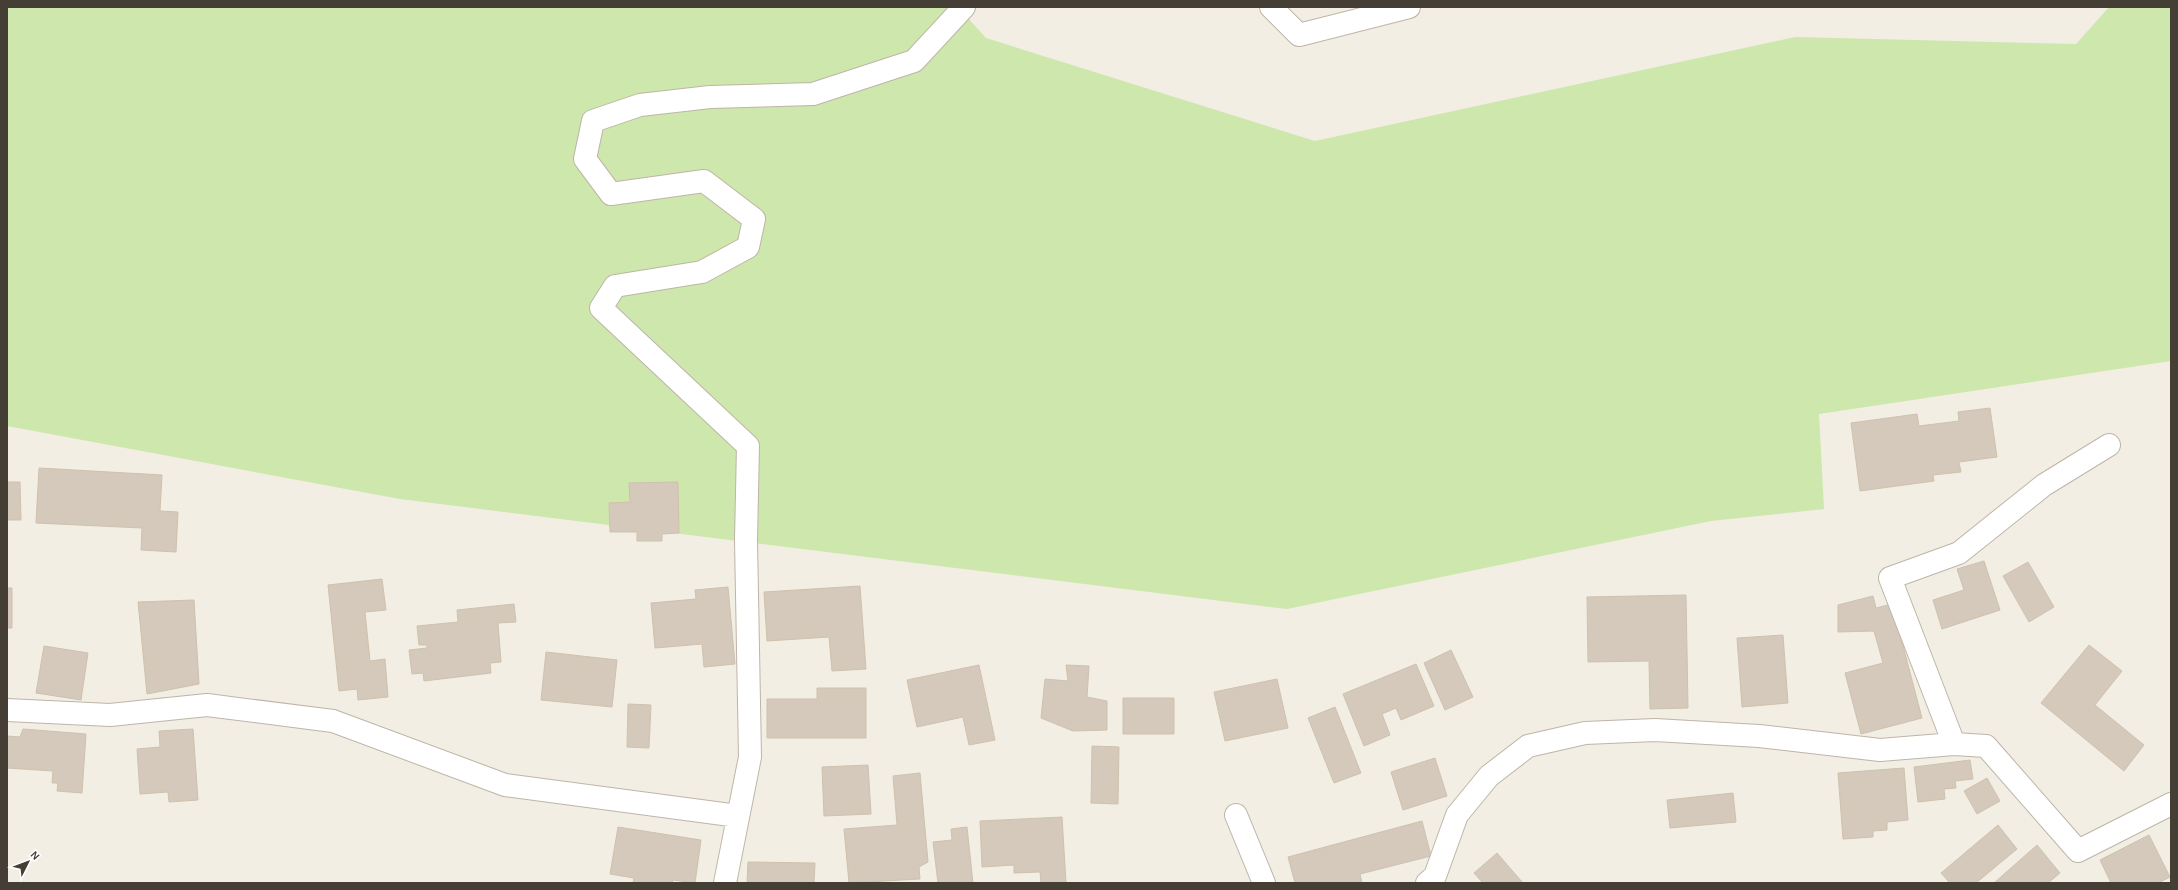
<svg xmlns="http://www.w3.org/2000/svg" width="2178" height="890" font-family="Karla,sans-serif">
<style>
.green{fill:#cee7ac}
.building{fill:#d4c9ba;stroke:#cfc1ad}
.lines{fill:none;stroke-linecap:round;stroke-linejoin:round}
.minor-casing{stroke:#beb5a7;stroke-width:24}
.minor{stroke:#fff;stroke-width:22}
</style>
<rect width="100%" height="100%" fill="#f2eee4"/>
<path class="green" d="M7,7H958L986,38L1315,141L1795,37L2076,44L2109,7H2171V361L1819,414L1824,509L1711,521L1287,609L400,499L7,426Z"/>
<path class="building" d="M1990,408L1997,457L1959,462L1961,472L1933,475L1934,481L1860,491L1851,423L1917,414L1919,426L1959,421L1958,412Z
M39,468L162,475L160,511L178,512L176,552L141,550L142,528L36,523Z
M7,482H20L21,520H7Z
M678,482L679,533L662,534V541H637V532H610L609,503L630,502L629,483Z
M1984,561L2000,610L1942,629L1933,600L1964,590L1957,569Z
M2028,562L2054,607L2029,622L2003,576Z
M382,579L386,610L365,612L370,661L385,659L388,697L358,700L357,689L339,691L328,585Z
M860,586L866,669L832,671L829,637L767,641L764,592Z
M728,587L735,664L704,667L702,644L655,648L651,603L696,599L695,590Z
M7,588H12V628H7Z
M1686,595L1688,708L1650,709L1649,661L1588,662L1587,597Z
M1873,596L1876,608L1892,604L1922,718L1861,734L1845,673L1883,663L1874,631L1838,632V605Z
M194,600L199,684L147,694L138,602Z
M514,604L516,622L498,623L501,662L490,663L491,673L424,681L423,673L412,674L409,650L427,648V645H419L417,626L458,622L457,610Z
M1783,635L1788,703L1742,707L1737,638Z
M2089,645L2122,671L2095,705L2144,745L2124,771L2041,703Z
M44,646L88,653L81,700L36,693Z
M1451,650L1473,697L1445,710L1424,663Z
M546,652L617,660L612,707L541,700Z
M1416,664L1434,706L1401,720L1396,708L1382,714L1390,735L1364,746L1343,694Z
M979,665L995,740L969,745L963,717L917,727L907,680Z
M1066,665L1089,666L1087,697L1107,701V730L1073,731L1041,718L1045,679L1068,681Z
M1277,679L1288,728L1225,741L1214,692Z
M817,688H866V738H767V699H817Z
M1123,698H1174V734H1123Z
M628,704L651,705L649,748L627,747Z
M1335,707L1361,773L1334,783L1308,718Z
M23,729L86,734L82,793L57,791L58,783H52L53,771L7,768V736L20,737Z
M193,729L198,800L169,802L168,792L140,794L137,749L160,747L159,731Z
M1092,746L1119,747L1118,804L1091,803Z
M1435,758L1447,796L1403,810L1391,772Z
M1970,760L1973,779L1955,781L1956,788L1944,789L1945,799L1918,802L1914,767Z
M868,765L871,814L824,816L822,767Z
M1904,768L1908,820L1887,822V830L1873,831V837L1843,839L1838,773Z
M920,773L928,862L919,867L920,879L849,883L844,829L897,825L893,776Z
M1987,778L2000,801L1977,814L1964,791Z
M1733,793L1736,822L1670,828L1667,800Z
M1062,817L1066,883H1041L1040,872L1014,873V865L982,867L980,821Z
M1422,821L1431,856L1360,874L1362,883H1295L1288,857Z
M1998,825L2017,849L1976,883H1950L1941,873Z
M618,827L701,840L695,883L673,880L672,883H633L634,878L610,874Z
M967,827L973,883H938L933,842L952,840L951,829Z
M2149,835L2170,877L2158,883H2111L2100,860Z
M2037,845L2060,873L2048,883H1994Z
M1497,853L1523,883H1483L1474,873Z
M748,862L815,863L814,883H747Z"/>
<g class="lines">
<g class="minor-casing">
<path id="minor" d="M1271,7L1299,35L1409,7
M7,710L110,715L207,705L333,721L505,785L738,816
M1954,744L1890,578L1959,553L2044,485L2109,445
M1236,815L1264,883
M725,883L750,757L746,540L748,446L601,308L615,286L702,272L748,247L754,219L704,181L611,194L585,159L593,121L640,105L710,97L813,94L914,61L964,7
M1427,883L1435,876L1457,815L1489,776L1528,746L1585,733L1655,730L1759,736L1880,750L1954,744L1986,746L2078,851L2171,804"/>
</g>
<use href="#minor" class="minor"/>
</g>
<rect width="2178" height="890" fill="none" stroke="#443e34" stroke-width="16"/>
<g transform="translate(28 862) rotate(48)" stroke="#ffffff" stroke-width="3" paint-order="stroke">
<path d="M0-3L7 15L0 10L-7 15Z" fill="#443e34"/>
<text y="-6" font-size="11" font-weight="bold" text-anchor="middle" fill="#443e34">N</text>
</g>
</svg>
